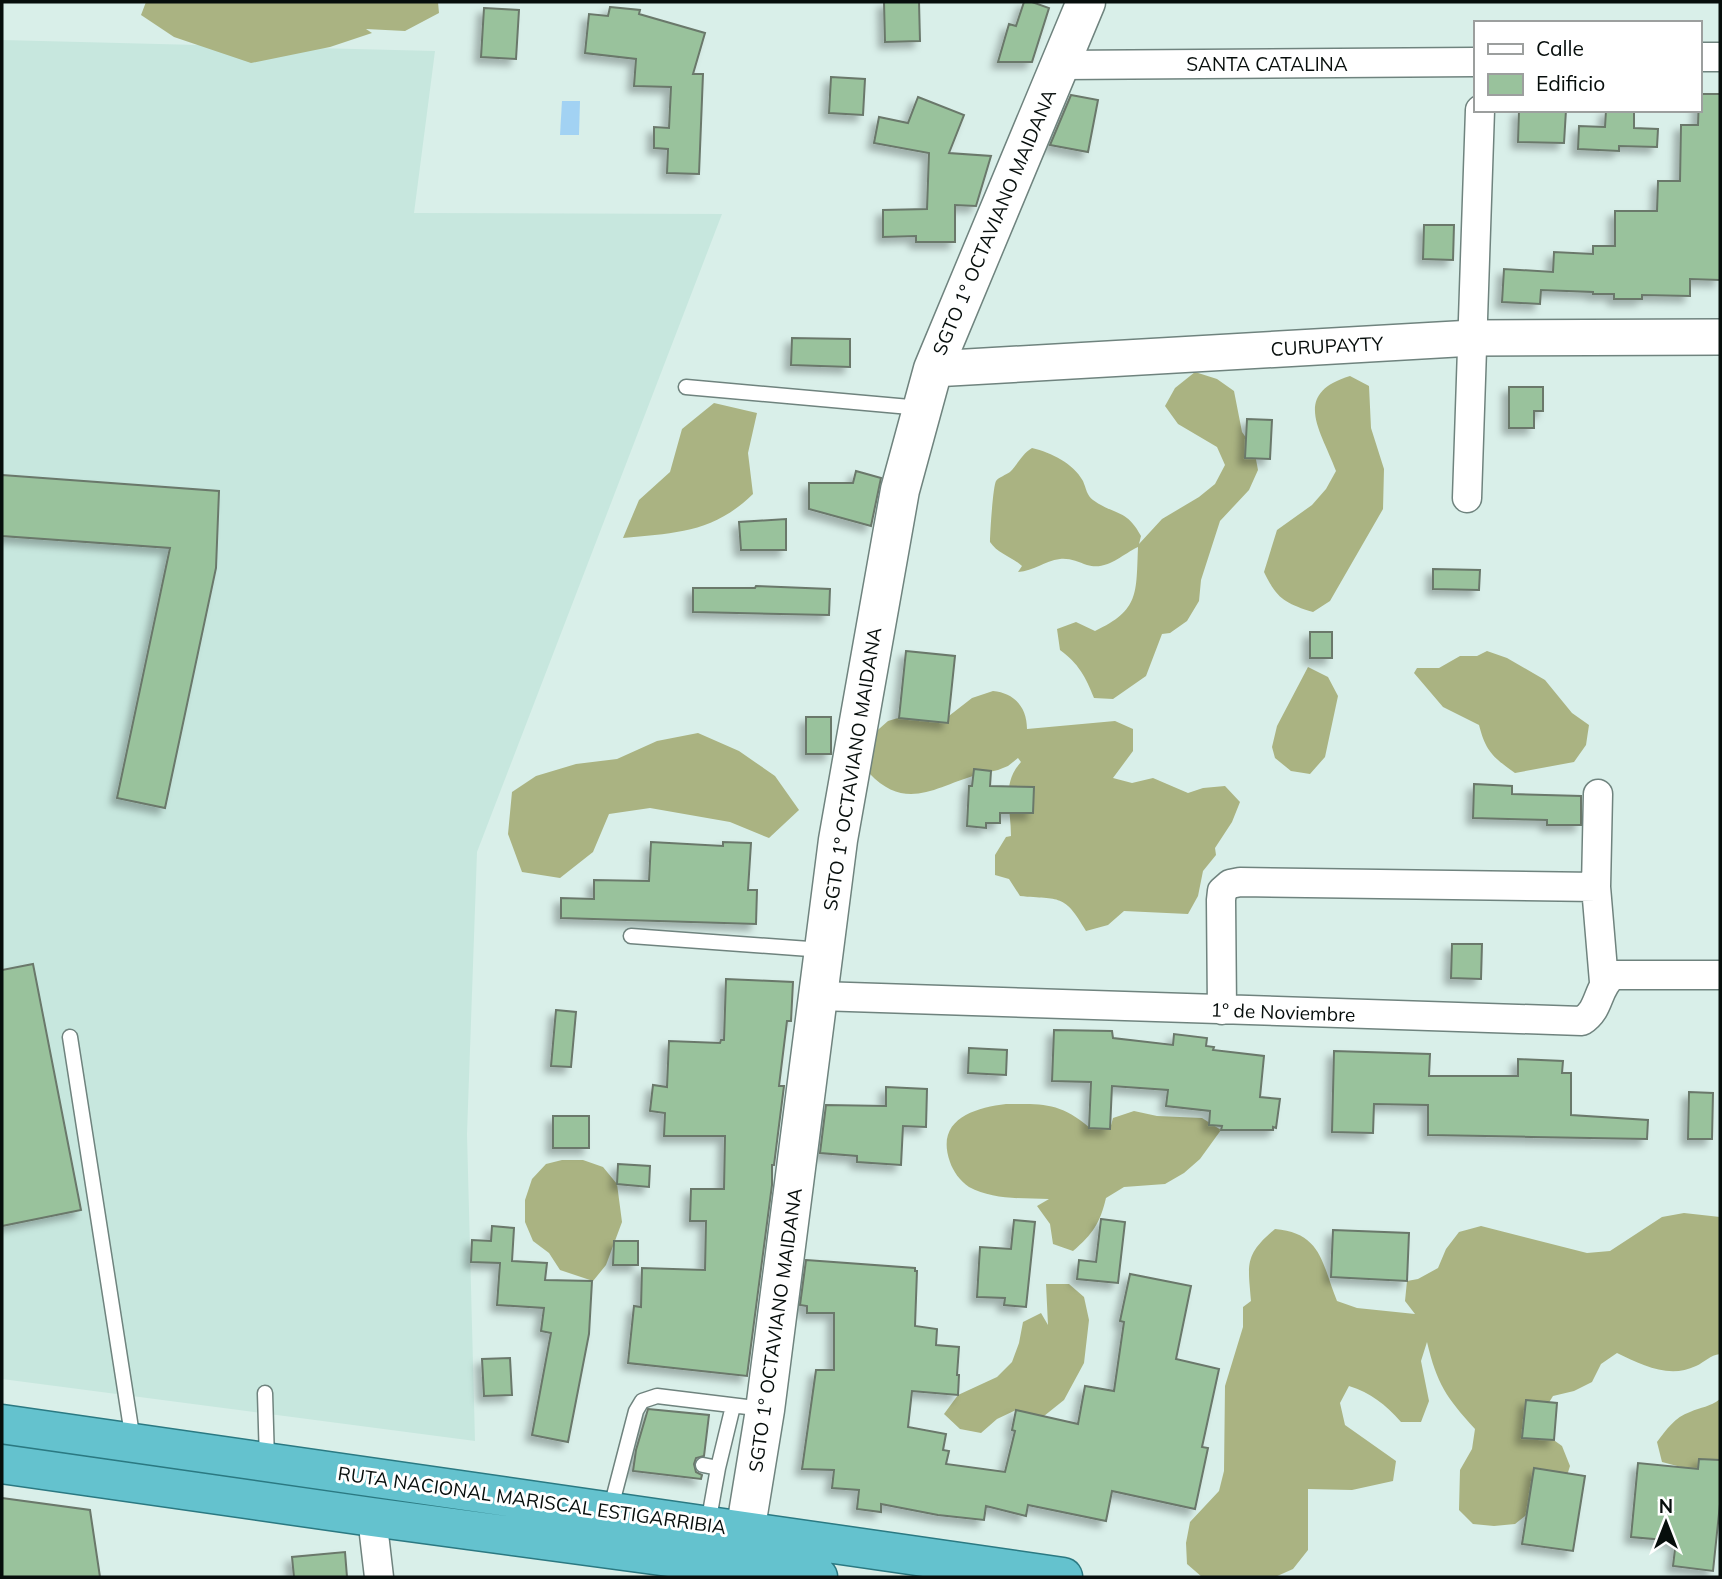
<svg xmlns="http://www.w3.org/2000/svg" width="1722" height="1579" font-family="Mulish,sans-serif">
<style>
.built{fill:#c7e7de}
.forest{fill:#aab382}
.water{fill:#a2d2f3}
.building{fill:#99c29c;stroke:#6a786b;stroke-width:2;filter:url(#shadow)}
.lines{fill:none;stroke-linecap:round;stroke-linejoin:round}
.service-casing{stroke:#6f837e;stroke-width:17}
.minor-casing{stroke:#6f837e;stroke-width:31}
.tertiary-casing{stroke:#6f837e;stroke-width:38}
.secondary-casing{stroke:#6f837e;stroke-width:41}
.trunk-casing{stroke:#2b7982;stroke-width:41}
.service{stroke:#fff;stroke-width:14}
.minor{stroke:#fff;stroke-width:28}
.tertiary{stroke:#fff;stroke-width:35}
.secondary{stroke:#fff;stroke-width:38}
.trunk{stroke:#64c2ce;stroke-width:38}
.labels{text-anchor:middle;dominant-baseline:central;stroke-width:6;stroke-linejoin:round;paint-order:stroke}
.street-label{font-size:19px;fill:#070e0c;stroke:#fff}
</style>
<defs>
<filter id="shadow"><feDropShadow dx="-6" dy="6" stdDeviation="3.5" flood-color="#0004"/></filter>
</defs>
<rect width="100%" height="100%" fill="#d9efe9"/>
<path class="built" d="M2,40L435,51L414,213L722,214L477,852L467,1134L475,1441L2,1379Z"/>
<path class="forest" d="M146,2H438L439,13L405,31L366,29L372,33L330,47L251,63L174,37L141,15Z
M1195,372L1217,379L1234,391L1242,432L1254,449L1258,470L1249,490L1220,521L1201,580L1199,601L1187,621L1170,633L1162,634L1146,676L1113,699L1094,698C1086,677 1078,663 1060,650L1057,629L1076,622L1095,631C1140,610 1136,593 1138,547C1121,555 1107,571 1087,565C1078,562 1070,558 1060,559C1044,561 1034,571 1018,572L1022,566C1011,556 998,554 990,542C990,533 993,486 996,481C999,477 1006,475 1010,472C1018,464 1022,454 1032,448C1052,453 1073,463 1083,481C1086,488 1087,496 1093,500C1115,516 1126,508 1141,536L1139,544L1162,519L1199,497L1215,484L1225,465L1217,447L1178,424L1165,406L1175,388Z
M1350,376L1369,386L1371,428L1384,469L1383,509L1330,601L1313,612C1285,603 1277,599 1264,572L1277,530L1312,505L1326,489L1336,471C1321,430 1291,394 1350,376Z
M714,403L757,413L748,453L753,494C713,533 675,533 623,538L639,500L670,472L682,429Z
M1487,651L1507,658L1545,680L1572,713L1589,725L1586,745L1574,762L1515,773C1493,757 1486,752 1479,725L1443,707L1414,673L1417,668H1439L1460,656H1477Z
M1308,667L1328,677L1338,696L1325,757L1310,774L1291,771L1275,758L1272,747L1277,726Z
M993,691C1015,693 1027,708 1027,729L1115,721L1133,729V751L1113,778L1132,783L1153,778L1188,793L1203,788L1225,786L1240,802L1232,822L1215,848L1216,855L1203,871L1198,896L1188,914L1124,911L1108,925L1086,931C1064,893 1060,900 1020,896L1009,879L995,875V855L1006,837L1011,836C1011,808 1001,784 1021,762L1018,758L1008,766L998,770C991,772 983,773 976,775C935,787 906,812 869,773L871,736L888,721L898,718L945,719L972,698Z
M698,733L739,751L775,776L799,810L769,838L730,822L650,808L609,814L593,852L560,878L522,872L508,834L512,792L536,776L576,764L617,759L657,741Z
M1006,1104C1043,1104 1060,1102 1090,1128L1110,1129L1113,1118L1134,1111L1157,1116L1202,1118L1221,1130L1200,1159L1184,1173L1165,1184L1124,1187L1106,1198C1100,1223 1093,1234 1073,1251L1053,1244L1050,1224L1037,1206L1049,1199C1023,1198 993,1200 969,1187C960,1181 953,1171 950,1162C935,1120 973,1108 1006,1104Z
M562,1160H583L603,1167L617,1184L622,1222L606,1265L593,1281L560,1270L549,1253L533,1241L525,1222V1200L532,1179L546,1164Z
M1684,1213L1720,1217V1354C1710,1355 1705,1362 1696,1366C1669,1379 1642,1365 1617,1353L1601,1364L1592,1382L1574,1391L1553,1396L1542,1414L1544,1433L1562,1446L1570,1466L1564,1485L1515,1524L1494,1526L1473,1524L1459,1510L1460,1470L1472,1449L1475,1429C1446,1397 1437,1384 1427,1342L1421,1361L1429,1401L1421,1422H1401C1385,1404 1371,1393 1349,1386L1340,1403L1345,1425L1396,1461L1393,1481L1352,1490L1308,1489V1550L1293,1569L1275,1577H1202L1187,1564L1186,1543L1190,1522L1219,1491L1224,1471L1225,1386L1243,1327V1307L1251,1301C1248,1264 1244,1255 1275,1229C1322,1233 1322,1264 1337,1301L1357,1308L1415,1314L1405,1301L1407,1281L1418,1279L1438,1268L1446,1249L1459,1232L1481,1226L1587,1253L1610,1251L1662,1217Z
M1046,1284H1069L1084,1297L1089,1320L1084,1363L1064,1400L1044,1416L1023,1414L1016,1410L997,1419L981,1433L960,1429L944,1414L958,1395L997,1377L1012,1362L1019,1343L1023,1322L1041,1313L1048,1325Z
M1720,1399V1493L1681,1467L1662,1462L1657,1442C1666,1430 1675,1417 1690,1412C1701,1407 1710,1407 1720,1399Z"/>
<path class="water" d="M562,101H580L579,135H560Z"/>
<path class="building" d="M884,2H919L920,41L885,42Z
M1024,2H1032L1049,8L1032,62H998L1009,24L1016,26Z
M610,7L640,10L639,14L705,33L693,74H703L699,174L667,173L668,149L654,148V127L669,128L671,87L634,86L636,59L585,53L589,14L608,16Z
M484,8L519,10L516,59L481,57Z
M831,77L865,79L863,115L829,113Z
M1699,94H1720V280L1690,279V296L1642,295V299H1614V294H1593V292L1541,290L1540,304L1502,302L1504,269L1553,272L1554,252L1593,254V246H1615V211H1657L1658,181H1680L1681,125H1698Z
M1071,95L1098,100L1088,152L1050,145Z
M918,97L964,115L949,153L991,156L976,206L955,205V242H916V236L883,237V210L927,209L929,153L874,143L879,117L908,123Z
M1519,110H1566L1564,143L1518,142Z
M1606,110H1634V128L1658,129L1657,147L1619,146V151L1578,149L1579,126L1605,127Z
M1424,225H1454L1453,260L1423,259Z
M792,338L850,339V367L791,365Z
M1509,387H1543V411H1534V428H1509Z
M1247,419L1272,420L1270,459L1245,458Z
M856,471L881,478L871,526L809,509V483H853Z
M2,475L219,491L216,568L165,808L117,798L170,548L2,536Z
M786,519V550H741L739,522Z
M1433,569L1480,570L1479,590L1433,589Z
M756,586L830,589L829,615L693,612V588H755Z
M1310,632H1332V658H1310Z
M906,651L955,656L948,723L899,718Z
M806,717H831V754H806Z
M974,769L991,771L990,786L1034,787L1033,813H1000V823H986V828L967,826L969,786H972Z
M1474,784L1512,786V794L1581,796V825H1547V820L1473,818Z
M651,842L723,846V842L751,843L748,890H757L756,924L561,918V898L594,899V880L649,881Z
M1452,944H1482L1481,979L1451,978Z
M33,964L81,1210L2,1226V970Z
M726,979L793,982L791,1021H787L779,1086H784L774,1165H772V1185L747,1376L628,1363L634,1306L641,1307L642,1268L705,1270L706,1221H690L691,1189H724L725,1136H664L665,1113L650,1111L653,1085L667,1087L669,1041L720,1043L721,1040H724Z
M556,1010L576,1012L571,1067L551,1066Z
M1054,1030L1112,1031L1113,1038L1173,1045L1174,1034L1207,1038L1206,1046L1214,1047L1213,1050L1264,1056L1260,1097L1280,1099L1276,1128L1273,1127V1130H1221L1222,1126L1209,1125L1210,1111L1166,1106L1168,1090L1112,1086L1110,1129L1089,1128L1091,1082L1052,1081Z
M969,1048L1007,1050L1006,1075L968,1073Z
M1334,1051L1430,1054L1429,1076H1518V1059L1563,1061L1562,1073H1571V1115L1648,1120L1647,1139L1428,1135V1105L1374,1104L1373,1133L1332,1132Z
M886,1087L927,1089L926,1127L903,1126L901,1165L857,1162V1156L820,1153L826,1105L886,1106Z
M1689,1092L1713,1093L1712,1139H1688Z
M553,1116H589V1148H553Z
M618,1164L650,1166L649,1187L617,1184Z
M1101,1219L1125,1222L1118,1283L1077,1279L1079,1260L1096,1262Z
M1014,1220L1035,1222L1026,1307L1004,1305L1005,1298L977,1297L980,1247L1011,1249Z
M492,1226L514,1228L512,1261L547,1263L545,1280L592,1281L589,1334L568,1442L532,1435L551,1333L541,1331L544,1308L497,1305L500,1263L471,1262L472,1240L491,1241Z
M1333,1230L1409,1233L1407,1281L1331,1277Z
M614,1241H638V1265H613Z
M806,1260L915,1268V1271H917L915,1326L937,1329L936,1345L959,1347L957,1375H959L958,1395L912,1391L908,1427L946,1434L943,1450L949,1451L946,1464L1005,1472L1015,1431L1012,1430L1016,1410L1078,1424L1085,1386L1114,1391L1124,1322L1120,1321L1130,1274L1191,1286L1176,1359L1219,1369L1202,1447L1208,1448L1195,1509L1112,1491L1106,1521L1028,1505L1026,1516L986,1506L984,1520L938,1515L881,1504V1512L857,1509L859,1490L832,1488L834,1470L802,1469L816,1370H834V1313H807V1306L800,1305Z
M510,1358L512,1395L484,1396L482,1359Z
M1526,1400L1557,1403L1554,1440L1522,1438Z
M648,1409L709,1415L704,1456L696,1458L694,1464L696,1472L702,1475L701,1479L633,1471L636,1450Z
M1699,1459L1720,1460V1504L1713,1571L1673,1566L1676,1541L1631,1537L1638,1463L1698,1469Z
M1534,1468L1585,1476L1573,1551L1522,1544Z
M2,1498L90,1510L100,1577H2Z
M345,1552L347,1577H294L292,1557Z"/>
<g class="lines">
<g class="service-casing">
<path id="service" d="M686,387L921,408
M631,936L823,950
M70,1037L133,1441
M265,1393L267,1461
M703,1465L718,1468
M610,1511L636,1411L642,1401L657,1396L764,1409
M708,1524L718,1468L733,1406"/>
</g>
<g class="minor-casing">
<path id="minor" d="M1699,57H1720
M1060,65L1475,62
M1467,498L1480,110
M1598,794L1596,887L1604,982
M819,996L1582,1021C1601,1009 1596,989 1613,975H1720
M1222,1010L1221,900L1222,891L1230,884L1240,882L1596,887
M372,1517L379,1577"/>
</g>
<g class="tertiary-casing">
<path id="tertiary" d="M933,369L1473,338L1720,337"/>
</g>
<g class="secondary-casing">
<path id="secondary" d="M740,1563L765,1410L838,840L900,490L933,369L1086,2"/>
</g>
<g class="trunk-casing">
<path id="trunk" d="M2,1424L1063,1577
M2,1464L372,1517L818,1577"/>
</g>
<use href="#service" class="service"/>
<use href="#minor" class="minor"/>
<use href="#tertiary" class="tertiary"/>
<use href="#secondary" class="secondary"/>
<use href="#trunk" class="trunk"/>
</g>
<g class="labels">
<g class="street-label">
<text x="1267" y="64">SANTA CATALINA</text>
<text transform="translate(994 222) rotate(-67)">SGTO 1° OCTAVIANO MAIDANA</text>
<text transform="translate(1327 346) rotate(-3)">CURUPAYTY</text>
<text transform="translate(852 769) rotate(-81)">SGTO 1° OCTAVIANO MAIDANA</text>
<text transform="translate(1283 1012) rotate(2)">1º de Noviembre</text>
<text transform="translate(775 1330) rotate(-82)">SGTO 1° OCTAVIANO MAIDANA</text>
<text transform="translate(532 1500) rotate(8)">RUTA NACIONAL MARISCAL ESTIGARRIBIA</text>
</g>
</g>
<rect width="1722" height="1579" fill="none" stroke="#070e0c" stroke-width="7"/>
<rect x="1474" y="21" width="228" height="91" fill="#ffffff" stroke="#9c9f9e" stroke-width="2"/>
<rect x="1488" y="44" width="35" height="10" fill="#ffffff" stroke="#9c9f9e" stroke-width="2"/>
<text x="1536" y="56" font-size="21" fill="#070e0c">Calle</text>
<rect x="1488" y="74" width="35" height="21" fill="#99c29c" stroke="#9c9f9e" stroke-width="2"/>
<text x="1536" y="91" font-size="21" fill="#070e0c">Edificio</text>
<g transform="translate(1666 1523)" stroke="#ffffff" stroke-width="5" paint-order="stroke">
<path d="M0-5L12 26L0 18L-12 26Z" fill="#070e0c"/>
<text y="-10" font-size="19" font-weight="bold" text-anchor="middle" fill="#070e0c">N</text>
</g>
</svg>
